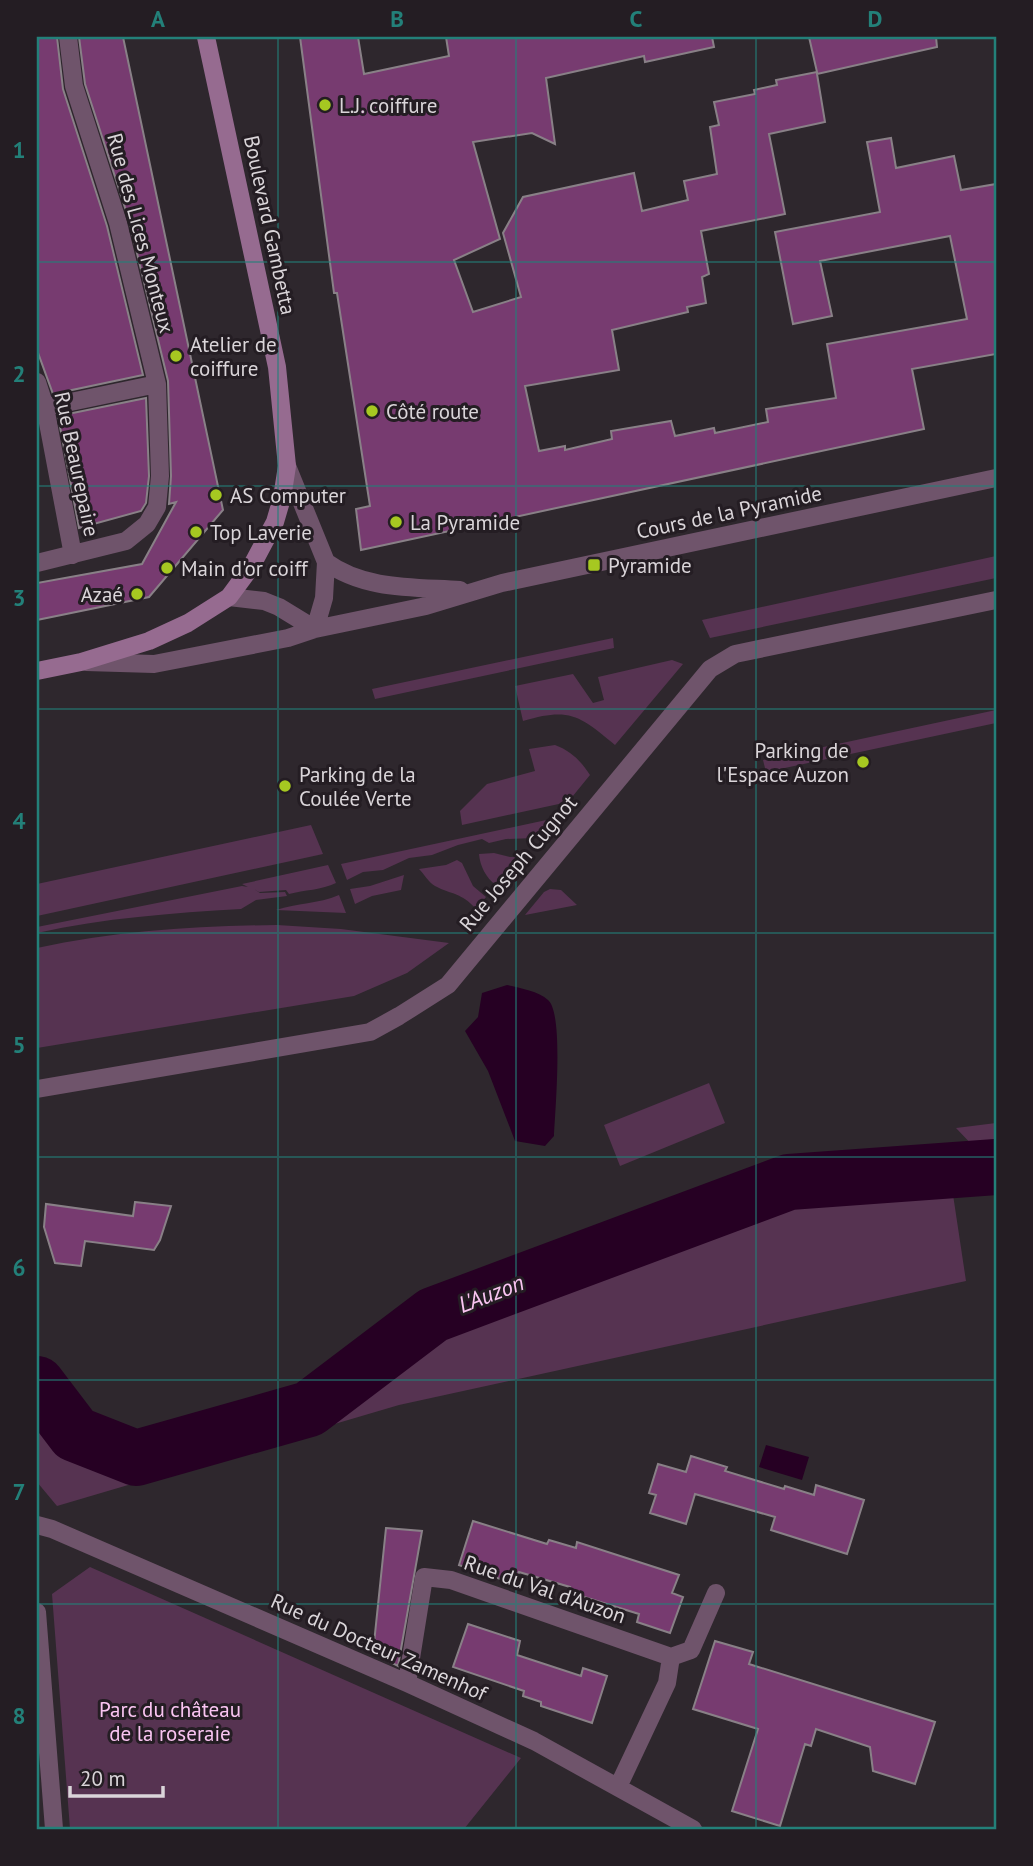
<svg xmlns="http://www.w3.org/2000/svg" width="1033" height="1866" font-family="'PT Sans',sans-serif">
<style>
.green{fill:#563351}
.water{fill:#260023}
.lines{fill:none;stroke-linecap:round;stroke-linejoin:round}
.river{stroke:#260023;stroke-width:56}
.building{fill:#773b70;stroke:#898087;stroke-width:2}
.minor{stroke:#6f546b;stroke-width:18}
.secondary{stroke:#966b90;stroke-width:18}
.grid{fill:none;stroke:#238079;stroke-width:2;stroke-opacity:0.55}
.poi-dot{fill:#a6c821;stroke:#241d23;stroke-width:2.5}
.labels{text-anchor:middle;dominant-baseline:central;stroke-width:6;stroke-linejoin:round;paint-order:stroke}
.poi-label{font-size:21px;fill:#dad5d9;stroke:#241d23;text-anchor:start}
.street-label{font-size:21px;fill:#dad5d9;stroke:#241d23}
.park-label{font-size:21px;fill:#f9c4f1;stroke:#241d23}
.water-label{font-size:23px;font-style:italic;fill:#fac5f2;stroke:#241d23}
.neatline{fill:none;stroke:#238079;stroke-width:2.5}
.grid-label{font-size:23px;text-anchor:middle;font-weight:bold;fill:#238079}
</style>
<rect width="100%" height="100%" fill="#2e272d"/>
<path class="green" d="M996,556V578L710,638L702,620Z
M613,638L614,648L375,699L372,689Z
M672,660L683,664L615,745C580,716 570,707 523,721L515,686L573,674L593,703L604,700L598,677Z
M996,710V723L766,772L763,760Z
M555,745C571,751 581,761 590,775L568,802L462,825L460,811L487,784L535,771L529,749Z
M551,819L535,838L506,839L489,843L482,839L458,845L432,855L409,858L383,870L363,872L347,880L341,864Z
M311,825L323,854L37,916V884Z
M494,853L510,857H520L496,885C486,878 480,866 479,854Z
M457,860L462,863L473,886L486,897L476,909C461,892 452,895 435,886C429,883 424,874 419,869L446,865Z
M328,865L336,883C322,890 304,890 289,894L286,890L259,892L254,889L260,893L285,892L287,896L256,900L241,909C172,913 104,918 37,933V927L242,886L248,887L242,884Z
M404,875L401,890L372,896L355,904L350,889L370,886Z
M550,889L561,890L577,905L525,915L544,892Z
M339,895L346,913L276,910C297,903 318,904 339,895Z
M277,925L341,929L449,943L407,973L354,996L37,1048V948C116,931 196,926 277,925Z
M709,1083L725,1123L620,1166L604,1125Z
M996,1123V1170L956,1128Z
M952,1188L966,1281L399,1405L57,1506L37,1482V1403L70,1446L135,1470L319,1416L437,1323L791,1191Z
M90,1567L521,1758L464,1829H70L52,1594Z"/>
<path class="water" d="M507,985C519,988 539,991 548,1000C564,1013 555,1112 554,1136L545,1146L515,1141L488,1071L465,1031L478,1017L482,993Z
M766,1445L809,1457L802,1480L759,1467Z"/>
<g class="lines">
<path class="river" d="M37,1384L75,1434L136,1458L309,1409L433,1315L789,1182L996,1167"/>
</g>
<path class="building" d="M37,37H57L63,89L107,226L143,375L53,394L37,350Z
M79,37H123L223,510L149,597L37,620V583L142,564L176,502L169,504L171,476L168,381L129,220L85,84Z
M300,37H358L364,74L449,56L446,37H712L714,47L645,62L644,56L546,78L555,144L532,133L473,142L500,239L454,260L473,312L521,297L503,233L523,197L634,173L642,211L688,200L684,181L717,174L710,127L719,125L714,102L755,94L754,90L777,85L776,80L817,72L809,37H936L937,47L817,74L825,122L769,134L785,214L701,231L709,274L702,277L706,303L687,307L688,312L612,330L619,370L525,386L539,451L565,446V450L612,439L611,431L671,421L675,436L714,428L715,433L768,422L766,409L836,398L827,344L967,319L950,236L820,261L832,316L793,324L775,232L880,212L867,142L891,138L896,168L954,156L961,190L996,184V354L912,369L924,429L361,550L356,509L370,506L337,293H334Z
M146,398L149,476L146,503L141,511L79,528L58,416Z
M135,1202L171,1206L160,1240L154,1250L85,1241L81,1266L55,1263L44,1227L46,1204L133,1216Z
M691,1456L727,1467L725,1471L784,1489L785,1486L814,1495L816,1485L864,1500L847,1554L771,1530L775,1517L695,1494L686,1524L650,1513L656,1495L649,1493L658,1464L686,1472Z
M473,1521L547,1544L549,1540L576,1548L577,1542L679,1575L672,1593L683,1597L670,1633L637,1622L639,1614L568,1592L570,1587L519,1572L515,1584L459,1565Z
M386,1528L422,1531L398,1666L373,1653Z
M468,1624L520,1641L517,1655L581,1676L583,1668L607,1676L592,1723L541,1706V1702L523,1696L524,1691L453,1667Z
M715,1641L753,1652L749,1664L935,1722L915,1784L873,1771L870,1747L816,1729L811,1746L805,1744L780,1826L732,1811L758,1729L693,1709Z"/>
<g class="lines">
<path class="minor" d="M37,382L45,407L73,555
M37,409L157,384
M287,466L326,562C364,590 414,587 460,590
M37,563L126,541L147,524L157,507L160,476L157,384L118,223L74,86L68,37
M229,597L264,601L279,607L315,629
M315,629L324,598L326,562
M86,662L154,664L288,638L315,629L426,606L502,583L996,478
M37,1089L370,1032L399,1016L448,985L710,669L735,654L996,600
M37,1525L52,1529L407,1683L534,1741L693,1829
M37,1612L54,1829
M671,1657L691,1650L716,1593
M407,1683L424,1577L451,1580L671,1657L667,1683L618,1787"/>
<path class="secondary" d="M37,671L81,662L149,641L188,623L229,597L251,567L275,522L282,498L287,466L277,367L206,37"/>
</g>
<path class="grid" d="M278,37V1829M516,37V1829M756,37V1829M37,262H996M37,486H996M37,709H996M37,933H996M37,1157H996M37,1380H996M37,1604H996"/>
<g class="poi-dot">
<circle cx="325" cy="105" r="7"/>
<circle cx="176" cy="356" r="7"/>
<circle cx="372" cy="411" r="7"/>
<circle cx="216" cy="495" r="7"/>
<circle cx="396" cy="522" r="7"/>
<circle cx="196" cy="532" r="7"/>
<rect x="587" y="558" width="14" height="14" rx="3.5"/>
<circle cx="167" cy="568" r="7"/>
<circle cx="137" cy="594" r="7"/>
<circle cx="863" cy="762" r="7"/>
<circle cx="285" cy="786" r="7"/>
</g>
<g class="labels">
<g class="poi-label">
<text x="339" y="105">L.J. coiffure</text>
<text x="190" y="344">Atelier de<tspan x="190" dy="24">coiffure</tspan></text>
<text x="386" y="411">Côté route</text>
<text x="230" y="495">AS Computer</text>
<text x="410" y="522">La Pyramide</text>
<text x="210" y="532">Top Laverie</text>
<text x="608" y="565">Pyramide</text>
<text x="181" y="568">Main d'or coiff</text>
<text x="123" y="594" text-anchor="end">Azaé</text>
<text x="849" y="750" text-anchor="end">Parking de<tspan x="849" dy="24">l'Espace Auzon</tspan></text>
<text x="299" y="774">Parking de la<tspan x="299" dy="24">Coulée Verte</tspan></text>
</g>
<g class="street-label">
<text transform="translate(270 225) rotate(78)">Boulevard Gambetta</text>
<text transform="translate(141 233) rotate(75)">Rue des Lices Monteux</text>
<text transform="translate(77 464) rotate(78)">Rue Beaurepaire</text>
<text transform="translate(729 512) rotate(-12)">Cours de la Pyramide</text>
<text transform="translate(518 863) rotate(-50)">Rue Joseph Cugnot</text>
<text transform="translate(545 1589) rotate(19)">Rue du Val d'Auzon</text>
<text transform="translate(379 1647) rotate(24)">Rue du Docteur Zamenhof</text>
</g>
<g class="park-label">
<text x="170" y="1709">Parc du château<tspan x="170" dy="24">de la roseraie</tspan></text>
</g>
<g class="water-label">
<text transform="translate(491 1293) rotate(-21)">L'Auzon</text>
</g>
</g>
<rect width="1033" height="1866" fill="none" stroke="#241d23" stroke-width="77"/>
<path d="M70 1786v10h93v-10" fill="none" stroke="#dad5d9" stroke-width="3.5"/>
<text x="80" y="1786" font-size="21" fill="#dad5d9" stroke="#241d23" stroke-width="5" paint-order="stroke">20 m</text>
<rect x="38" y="38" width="957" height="1790" class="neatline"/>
<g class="grid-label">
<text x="158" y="27">A</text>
<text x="397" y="27">B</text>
<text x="636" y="27">C</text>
<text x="875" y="27">D</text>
<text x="19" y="158">1</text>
<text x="19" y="382">2</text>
<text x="19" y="606">3</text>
<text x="19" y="829">4</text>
<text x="19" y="1053">5</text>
<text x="19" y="1276">6</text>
<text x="19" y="1500">7</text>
<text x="19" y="1724">8</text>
</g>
</svg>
